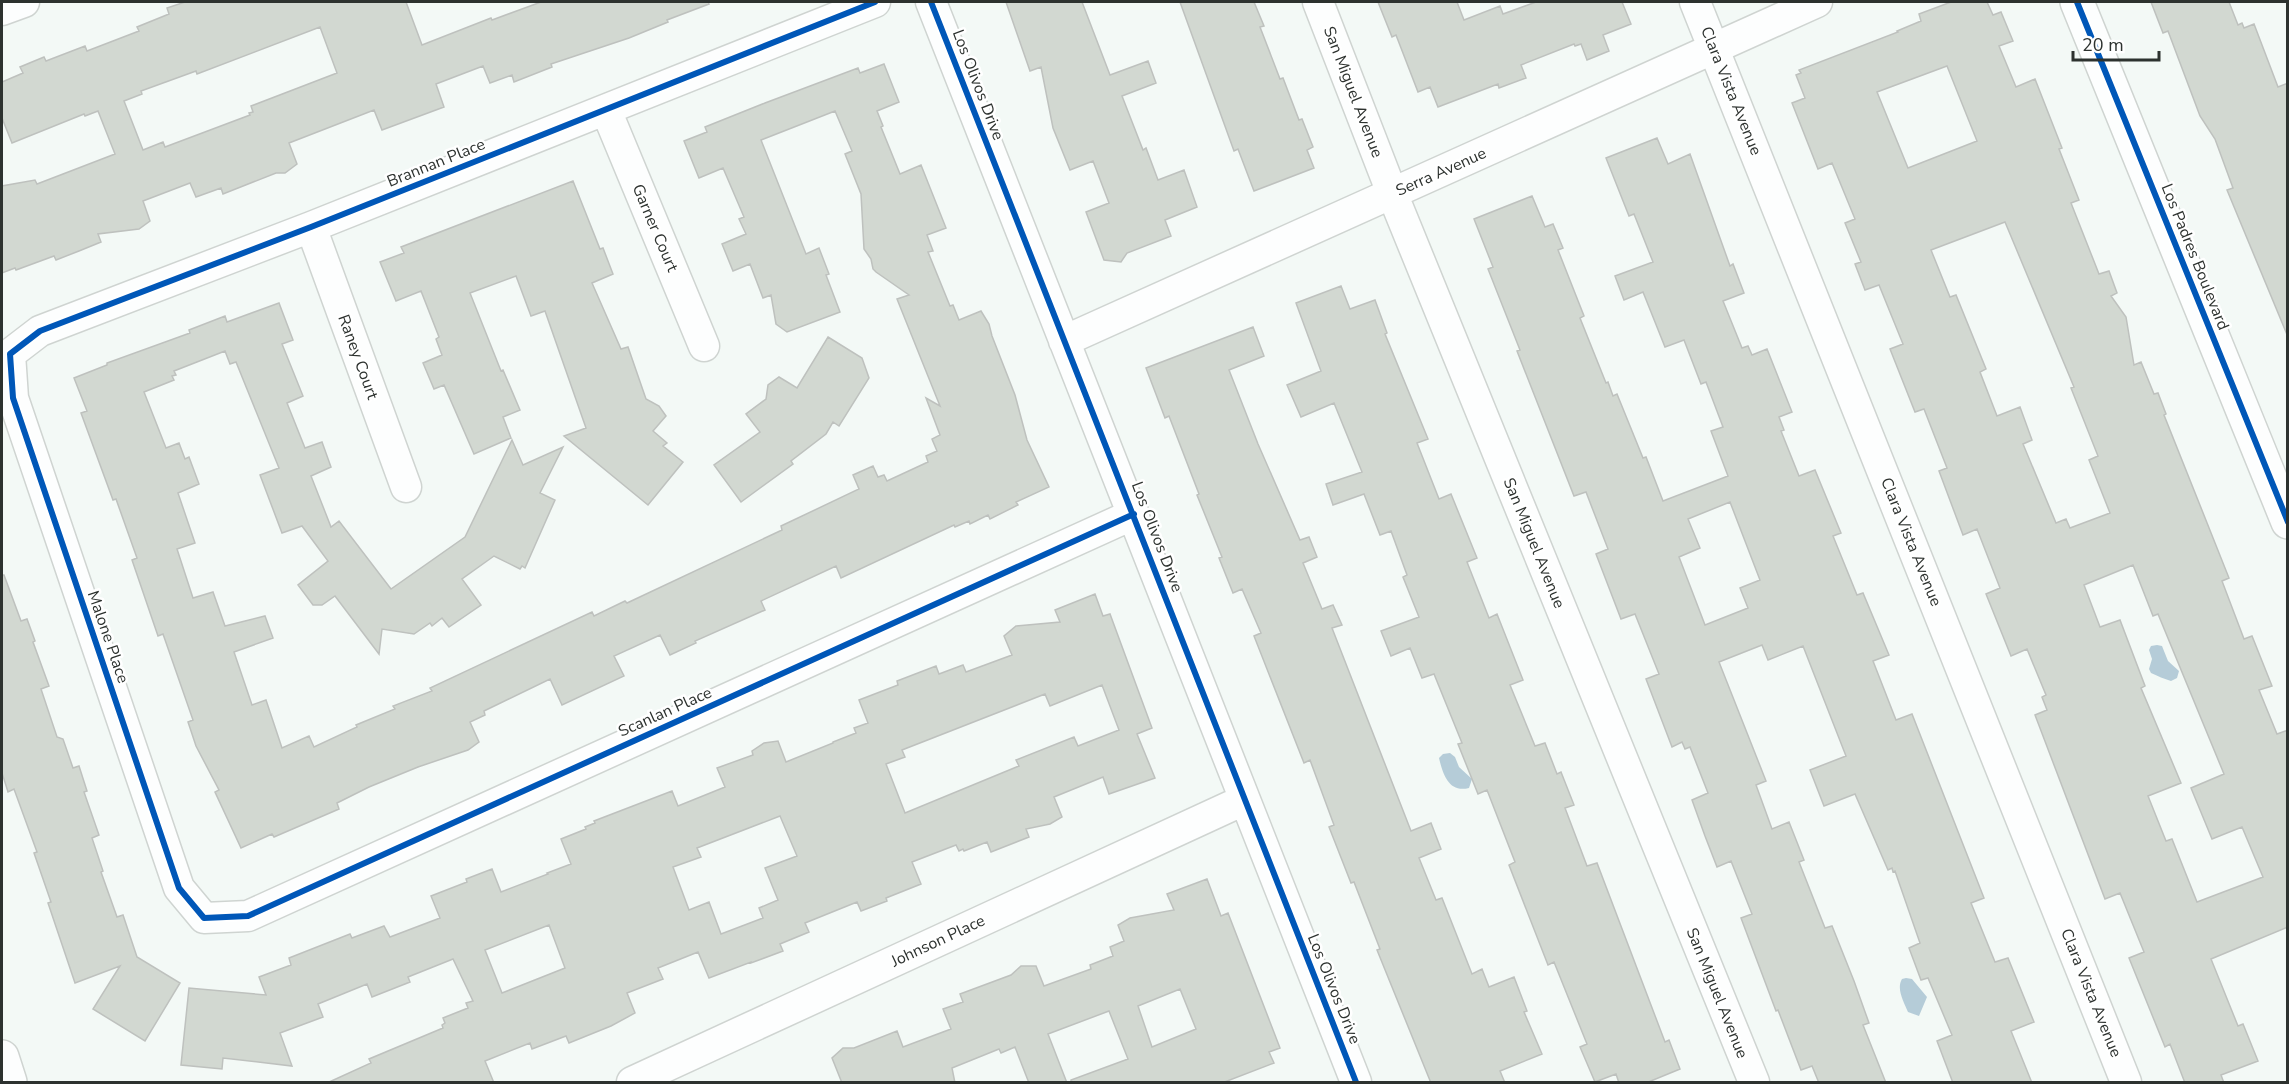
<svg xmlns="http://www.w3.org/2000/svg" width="2289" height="1084" font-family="'Nunito Sans',sans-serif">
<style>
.water{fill:#b5ccd8}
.building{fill:#d2d8d1;stroke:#bec1be;stroke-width:1.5;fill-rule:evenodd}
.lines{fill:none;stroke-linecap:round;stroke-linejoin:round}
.minor-casing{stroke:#cfd4d1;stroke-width:33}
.tertiary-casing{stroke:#cfd4d1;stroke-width:36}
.trunk-casing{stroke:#cfd4d1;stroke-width:36}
.minor{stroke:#fdfefe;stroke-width:30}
.tertiary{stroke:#fdfefe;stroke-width:33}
.trunk{stroke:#fdfefe;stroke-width:33}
.cycleway-casing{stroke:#fff;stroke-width:10}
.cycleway{stroke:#0057b8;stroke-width:6}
.labels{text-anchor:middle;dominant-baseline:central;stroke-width:5;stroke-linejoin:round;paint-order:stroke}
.street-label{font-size:16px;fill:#2d322f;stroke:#fff}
</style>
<rect width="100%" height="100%" fill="#f3f9f6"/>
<path class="water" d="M2157,645L2162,646L2168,661L2179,671L2177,678L2171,681C2164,679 2158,676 2151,673L2149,669L2152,659L2149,650L2151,646Z
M1450,753L1455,757L1459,767L1472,779L1469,788C1449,793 1443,775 1439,758L1443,754Z
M1906,978L1912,979L1927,997L1919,1016L1908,1012C1904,1002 1896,989 1902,979Z"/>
<path class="building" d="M185,2H406L422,45L491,18L492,20L541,2H708L709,4L667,20L668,22L629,38L551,64L552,67L514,82L512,75L490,83L483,66L436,84L444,107L382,130L374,110L289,143L297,164L285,173H276L223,194L221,188L196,197L190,183L143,201L150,221L139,229L98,234L101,242L79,251L56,260L54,256L16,270L15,268L2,273V186L35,180L37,184L115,154L98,111L85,116L84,114L12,143L2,118V82L23,73L20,67L44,57L46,61L85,46L87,51L139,31L137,27L169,14L167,8ZM320,27L337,73L251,106L253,112L249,113L250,115L165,147L163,142L143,150L124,101L142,94L141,91L196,71L197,74Z
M1006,2H1082L1110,75L1148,61L1156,83L1122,96L1143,150L1146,148L1158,180L1184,170L1197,207L1165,220L1171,236L1127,253L1121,262L1104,260L1086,212L1109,203L1093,161L1070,170L1053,128L1041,67L1030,71Z
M1180,2H1254L1264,26L1260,27L1280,79L1283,78L1299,120L1302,119L1313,147L1307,150L1314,168L1254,191L1238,149L1234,151Z
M1378,2H1457L1464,20L1500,6L1503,14L1536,2H1622L1631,24L1603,35L1609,51L1587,60L1581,44L1575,46L1574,44L1521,65L1526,78L1499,88L1498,84L1438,107L1430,87L1418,92L1396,35L1392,37Z
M1951,2H1987L1993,15L2001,12L2013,41L1999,46L2016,87L2035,79L2062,148L2059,149L2079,200L2071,203L2099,274L2109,271L2117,293L2111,296L2126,317L2134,365L2141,362L2154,394L2158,393L2166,414L2164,415L2229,578L2222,581L2244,639L2252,636L2272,686L2259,690L2277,734L2288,730V927L2211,959L2238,1026L2243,1024L2258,1061L2221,1075L2224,1083H2185L2170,1044L2165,1047L2129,958L2144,952L2120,893L2105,899L2035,715L2047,710L2042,697L2046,695L2027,649L2011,656L1986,594L2000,588L1977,529L1963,535L1939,471L1947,468L1924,409L1915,412L1890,349L1903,344L1879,285L1865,290L1855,264L1861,262L1845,223L1855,219L1832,163L1818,169L1792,103L1805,98L1796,75L1801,73L1799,70L1898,32L1897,31L1921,21L1919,14ZM1947,66L1977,141L1908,168L1877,92ZM2005,222L2074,387L2071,388L2098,456L2089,460L2110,513L2070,528L2066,519L2056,523L2023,444L2032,440L2020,407L1997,416L1980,372L1986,369L1956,295L1950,297L1931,250ZM2133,565L2153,616L2158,614L2224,774L2191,788L2212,839L2242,827L2263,877L2197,902L2172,839L2166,841L2148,796L2181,783L2141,688L2145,686L2120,620L2100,627L2084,585Z
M2151,2H2229L2238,25L2242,23L2244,28L2254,24L2278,87L2288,83V337L2227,190L2233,188L2215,139L2200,116L2168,31L2163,33Z
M884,64L899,102L877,111L883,126L881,127L900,174L921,165L946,228L927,235L933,251L928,252L950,306L953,305L959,320L981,311L989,324L992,336L1015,395L1027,440L1049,487L1016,502L1018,505L990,519L988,515L970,524L969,521L955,527L954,525L841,578L836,566L761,601L765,610L695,641L696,643L670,655L660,635L614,656L624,676L562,705L550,679L484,711L485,715L470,722L479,742L468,750L418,767L369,787L337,803L339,809L274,837L272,834L241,848L215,792L219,790L196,746L188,722L193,720L163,634L158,636L132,560L137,558L116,499L113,500L81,413L87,411L74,378L107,365V363L190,333L189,330L225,316L227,322L279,303L293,340L282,344L303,396L287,403L305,448L322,442L331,467L311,476L331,527L339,521L391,589L465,537L512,440L523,465L563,447L540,493L555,500L525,568L522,566L520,569L494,556L462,579L481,605L449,627L442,618L432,626L430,623L414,634L382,629L379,654L335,596L322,605H313L298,585L328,561L302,526L282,533L260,475L279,468L236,362L230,364L225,351L174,371L176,375L172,376L174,380L144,392L166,448L179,443L185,459L189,457L199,484L178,493L195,543L177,549L193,598L213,592L225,626L265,616L273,638L234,652L252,705L266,700L282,748L309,736L314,747L357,727L356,725L395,709L393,706L432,691L430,688L592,612L594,616L625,601L627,603L782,530L781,526L859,489L853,475L873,466L878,477L884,475L887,481L928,462L926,456L937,451L932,439L940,435L926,398L940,406L897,299L909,295L876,272L873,269L871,259L864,249L861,194L845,154L852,151L835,111L761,140L806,254L819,248L829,274L826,275L840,312L787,332L776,324L771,295L763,298L750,264L733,271L722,244L746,234L739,219L744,217L723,168L699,178L684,141L707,132L705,127L765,103L858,68L860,73Z
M1657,138L1668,164L1690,154L1730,266L1733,264L1744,293L1723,301L1742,348L1748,346L1752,355L1767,349L1792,412L1779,417L1784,430L1781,431L1799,476L1815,470L1841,533L1833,536L1857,595L1863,593L1889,655L1873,661L1896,720L1912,714L1984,898L1971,903L1995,962L2008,958L2034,1022L2011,1031L2032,1083H1953L1937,1041L1952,1035L1928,978L1921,980L1909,948L1920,943L1895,871L1893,872L1892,868L1888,870L1855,794L1824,806L1810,770L1846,756L1803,646L1768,660L1762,645L1719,662L1766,781L1756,785L1772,829L1789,822L1804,860L1799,862L1825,928L1832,926L1854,981L1869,1023L1863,1025L1886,1083H1819L1812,1066L1801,1070L1778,1010L1776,1011L1741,918L1752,914L1731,861L1717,867L1705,836L1692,800L1708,793L1690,747L1685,749L1682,742L1672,747L1646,679L1659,674L1635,614L1621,619L1596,554L1608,549L1586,492L1574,496L1517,351L1520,350L1488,269L1493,267L1474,219L1532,196L1545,227L1553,224L1563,248L1558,250L1584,316L1580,318L1606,383L1608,382L1613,396L1617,394L1643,458L1646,457L1663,501L1728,476L1711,431L1723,427L1706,382L1701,384L1684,340L1665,347L1643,292L1624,300L1615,276L1653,262L1634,214L1629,216L1606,158ZM1730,502L1760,580L1740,588L1748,608L1705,625L1679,557L1700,548L1688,519Z
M573,181L600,249L603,248L613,274L592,283L621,349L628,347L646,399L659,406L666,416L653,431L667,443L663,446L683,462L648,505L564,436L586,428L545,311L531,316L516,276L470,293L501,371L503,370L520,410L503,417L511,438L474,454L444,385L434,389L423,363L442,355L436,339L439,337L421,291L396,301L380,262L404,253L401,247Z
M1341,286L1350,309L1375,300L1387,333L1385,334L1428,439L1417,443L1439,499L1451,494L1477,558L1467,562L1489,618L1497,614L1523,680L1510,685L1535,746L1545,743L1557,774L1561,772L1574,805L1565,808L1587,866L1597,863L1665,1042L1669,1040L1680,1069L1646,1083H1619L1616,1074L1595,1082L1580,1047L1587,1044L1554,962L1548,965L1509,865L1515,862L1487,790L1478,794L1458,744L1462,743L1434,674L1422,678L1410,648L1391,656L1381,631L1419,617L1403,577L1407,575L1391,531L1380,535L1364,494L1333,505L1326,484L1362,472L1334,403L1301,417L1287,385L1321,371L1296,303Z
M1253,327L1264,356L1229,370L1258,444L1300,540L1309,537L1317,557L1303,563L1322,609L1333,605L1342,625L1332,628L1411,831L1431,823L1441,849L1419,858L1436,900L1442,898L1472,974L1482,969L1489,987L1514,977L1527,1011L1524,1012L1542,1054L1500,1071L1505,1083H1431L1377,950L1380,949L1354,882L1351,883L1329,827L1334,825L1310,760L1304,763L1254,636L1261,633L1242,589L1233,593L1219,558L1222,557L1197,495L1199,494L1169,416L1165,418L1146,368Z
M828,337L862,358L869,378L839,426L833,422L826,434L791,461L793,464L741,502L714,465L760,432L746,414L766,399L768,385L779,377L797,388Z
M2,575H4L21,621L27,619L35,641L33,642L49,686L41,689L57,737L63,739L73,768L79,766L87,791L84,792L99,835L92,838L103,871L101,872L117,917L123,915L137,957L180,983L145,1041L93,1009L120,966L75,983L48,903L51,902L34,853L37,852L14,789L8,792L2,773Z
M1095,594L1103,616L1110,614L1152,728L1137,734L1155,778L1109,794L1103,777L1054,797L1062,817L1050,824L1026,829L1029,837L991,852L987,842L964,851L963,849L959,851L956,845L912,862L921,884L886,898L887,901L861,911L857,902L805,923L809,932L780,944L783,951L751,963V962L709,978L698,952L658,968L663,979L627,993L635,1013L611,1026L569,1043L566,1036L532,1049L530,1043L485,1061L494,1083H327L371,1063L369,1059L443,1028L442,1025L445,1023L443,1018L468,1008L466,1003L473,1001L453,959L408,977L410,982L372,997L367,984L318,1004L323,1017L280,1033L292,1066L223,1058L222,1069L181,1065L189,988L266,995L259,977L291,965L289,958L350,934L352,938L384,926L390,937L440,918L431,896L467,882L466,879L492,869L501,892L548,874L547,873L571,864L561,839L586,829L585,827L595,823L594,821L672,791L678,806L725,787L717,768L753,755L752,751L764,743L778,741L786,762L833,743V742L856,733L854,728L868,723L859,700L898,685L897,681L936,666L939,674L963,665L966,672L1012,655L1004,636L1016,626L1060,622L1055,610ZM1102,685L1119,730L1078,746L1074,737L1016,760L1019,766L905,813L886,764L905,757L902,750L1045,694L1050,706ZM780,816L797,856L765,868L778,900L759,908L763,918L721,934L709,902L689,910L673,867L701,857L697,848ZM549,925L565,968L502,993L485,950Z
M1207,879L1221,916L1228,913L1280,1048L1269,1052L1274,1063L1222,1083H1071V1080L1128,1059L1109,1011L1048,1034L1067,1083H1029L1015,1047L1001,1053L999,1049L952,1068L955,1083H842L832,1058L843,1048H854L897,1031L903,1047L951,1029L943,1009L963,1002L960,994L1011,975L1021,966H1036L1044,986L1091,969L1090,965L1113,956L1110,947L1124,941L1118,925L1130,918L1174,910L1167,894ZM1180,989L1196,1029L1152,1047L1138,1006Z"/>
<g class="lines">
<g class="minor-casing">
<path id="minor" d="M875,2L311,227L40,331L10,354L13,398L179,888L204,918L248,916L1134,514
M931,2L1356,1082
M1318,2L1392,193L1754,1082
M1695,2L2126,1082
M2,10L24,2
M606,110L704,346
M311,227L406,487
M1064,341L1817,2
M632,1082L1244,800"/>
</g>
<g class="tertiary-casing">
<path id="tertiary" d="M2077,2L2288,522"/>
</g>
<g class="trunk-casing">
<path id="trunk" d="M2,1057L10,1082"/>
</g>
<use href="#minor" class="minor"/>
<use href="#tertiary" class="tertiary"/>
<use href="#trunk" class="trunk"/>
<g class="cycleway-casing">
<path id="cycleway" d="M875,2L311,227L40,331L10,354L13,398L179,888L204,918L248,916L1134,514
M931,2L1356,1082
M2077,2L2288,522"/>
</g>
<use href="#cycleway" class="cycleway"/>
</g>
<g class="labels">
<g class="street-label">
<text transform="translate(978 85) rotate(69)">Los Olivos Drive</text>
<text transform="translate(1731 91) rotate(68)">Clara Vista Avenue</text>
<text transform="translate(1353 92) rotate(69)">San Miguel Avenue</text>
<text transform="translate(436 163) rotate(-22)">Brannan Place</text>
<text transform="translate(1441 172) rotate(-24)">Serra Avenue</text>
<text transform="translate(655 228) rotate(67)">Garner Court</text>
<text transform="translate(2195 257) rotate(68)">Los Padres Boulevard</text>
<text transform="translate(358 357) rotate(70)">Raney Court</text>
<text transform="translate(1157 537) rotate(69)">Los Olivos Drive</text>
<text transform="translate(1911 542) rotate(68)">Clara Vista Avenue</text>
<text transform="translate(1534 543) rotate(68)">San Miguel Avenue</text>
<text transform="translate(108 637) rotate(71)">Malone Place</text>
<text transform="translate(665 712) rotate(-24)">Scanlan Place</text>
<text transform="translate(938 941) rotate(-25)">Johnson Place</text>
<text transform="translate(1334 989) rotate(68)">Los Olivos Drive</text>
<text transform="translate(1717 993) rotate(68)">San Miguel Avenue</text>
<text transform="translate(2091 993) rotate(68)">Clara Vista Avenue</text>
</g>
</g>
<rect width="2289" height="1084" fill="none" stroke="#2d322f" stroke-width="6"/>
<path d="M2073 51v9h86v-9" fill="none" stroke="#2d322f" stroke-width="3"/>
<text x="2082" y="51" font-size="18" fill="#2d322f" stroke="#ffffff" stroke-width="4.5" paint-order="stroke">20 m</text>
</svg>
